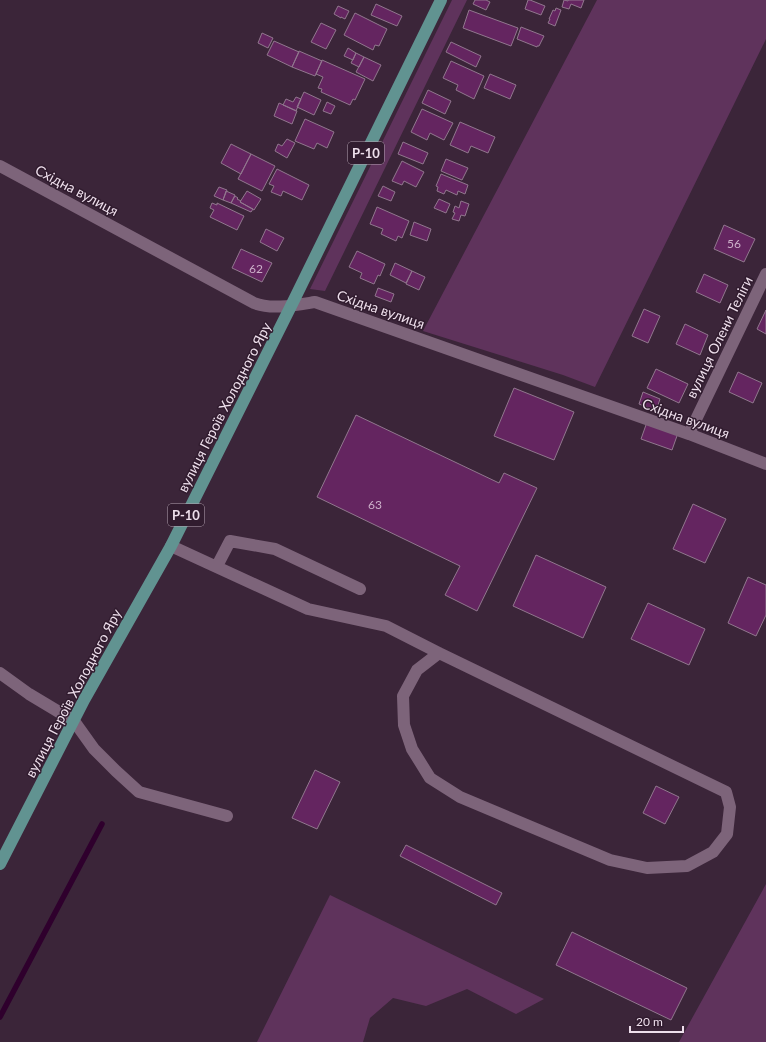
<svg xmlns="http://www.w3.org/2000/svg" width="766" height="1042" font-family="Lato,sans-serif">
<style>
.green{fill:#5f335c}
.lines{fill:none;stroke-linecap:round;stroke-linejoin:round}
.stream{stroke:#2f002d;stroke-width:5.5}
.building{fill:#642560;stroke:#91778e}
.minor{stroke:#7d647a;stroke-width:12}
.major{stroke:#619391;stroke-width:12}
.labels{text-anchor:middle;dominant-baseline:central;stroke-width:3;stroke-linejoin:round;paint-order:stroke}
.number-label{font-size:12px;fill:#ccb0c9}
.shield{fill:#311c2f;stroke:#b5a4b3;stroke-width:1}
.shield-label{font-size:13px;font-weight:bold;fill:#eedfec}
.street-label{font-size:14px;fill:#eedfec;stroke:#311c2f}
</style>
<rect width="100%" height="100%" fill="#3b2539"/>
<path class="green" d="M452,0H467L325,291L310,289Z
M597,0H766V39L595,387L563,375L423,331Z
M766,884V1042H679Z
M330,895L544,999L516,1014L467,989L426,1006L393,998L370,1018L363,1042H257Z"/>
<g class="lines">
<path class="stream" d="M0,1017L102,824"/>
</g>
<path class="building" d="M475,0H486L490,2L486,10L473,4Z
M528,0H530L545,6L541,15L525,9Z
M564,0L568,1V0H584L581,8L571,4L569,9L562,7Z
M376,4L402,16L397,26L371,15Z
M338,6L349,11L345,19L341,17V18L334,14Z
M556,8L561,10L555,26L548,23L550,19H549L553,10L555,11Z
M469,10L518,28L511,46L463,28Z
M355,13L387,29L379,46L375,45L373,50L344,35Z
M321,23L336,30L326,49L311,42Z
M521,27L544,36L539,46H537V47L517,39Z
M262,33L273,38L268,48L258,43Z
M274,41L299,52L292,67L267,55Z
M451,42L481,56L476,67L446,52Z
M348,48L356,53L353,60L344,56Z
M299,51L322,61L315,76L292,67Z
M356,53L364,57L359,67L351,63Z
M364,57L381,65L373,81L356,72Z
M322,60L365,79L355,100L353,99L350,105L321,92L322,89L318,88L323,77L316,74Z
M451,61L484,76L474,99L456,90L458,85L443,78Z
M490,74L516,85L510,99L484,88Z
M428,90L451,101L445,114L422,103Z
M304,92L321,100L314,115L297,107Z
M296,97L301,99L296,111L283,105L286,99L293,102Z
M327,102L335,106L331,114L323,111Z
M279,103L297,111L292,124L274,116Z
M422,109L453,123L444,140L430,133L427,140L411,132Z
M305,119L334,132L327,148L317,143L314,149L295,141Z
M460,122L495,137L488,153L471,146L468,153L450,145Z
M287,139L295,143L287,158L275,151L278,144L282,146Z
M403,142L428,153L423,164L398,154Z
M231,144L251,154L241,174L221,163Z
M251,154L275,166L262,191L238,179Z
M446,159L468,168L462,180L441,171Z
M402,161L424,172L416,187L404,181L402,185L392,181Z
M277,169L309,185L302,200L283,191L281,196L271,192L274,186L269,184Z
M441,174L468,185L465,194L458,191L457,195L446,190L444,194L437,191L438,187L436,186Z
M383,186L395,192L391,201L378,196Z
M219,187L227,190L223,200L214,196Z
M226,191L235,195L231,203L223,200Z
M247,191L261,199L254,210L240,202Z
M235,196L238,198L237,199L241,201L240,202L253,209L251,212L231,203Z
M439,199L450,204L446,213L434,208Z
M461,201L469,204L465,216L461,215L459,221L452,219L455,213L453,212L455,206L459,208Z
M212,203L217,205V203L244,216L237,230L210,217L214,210L210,208Z
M377,207L409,221L402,238L398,236L396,241L381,234L383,229L370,224Z
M414,222L431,229L427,241L410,235Z
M724,225L755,239L744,262L714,249Z
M266,229L284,238L277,251L260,242Z
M241,249L272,263L262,282L232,268Z
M357,251L385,264L380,276L378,275L374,284L360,278L362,273L349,267Z
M395,263L412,271L406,283L390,275Z
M412,271L425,277L419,290L406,284Z
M704,274L728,285L720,303L696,292Z
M378,288L394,294L391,302L375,296Z
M644,309L660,316L648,343L632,336Z
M766,310V334L757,329Z
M685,324L708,335L700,355L676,344Z
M656,369L688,384L679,403L647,388Z
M738,372L762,383L753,403L729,392Z
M514,388L574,412L554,460L494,436Z
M643,392L660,399L656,411L639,404Z
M356,415L499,483L504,473L537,488L477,611L445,595L460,566L317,497Z
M647,422L678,433L672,450L641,439Z
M693,504L726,519L705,563L673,549Z
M536,555L606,587L583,638L513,606Z
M748,577L766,585V615L756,636L728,623Z
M648,603L705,629L689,665L631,639Z
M315,770L340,782L317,829L292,818Z
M656,786L679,797L665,824L643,813Z
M406,845L502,893L496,905L400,856Z
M572,932L687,988L671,1020L556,965Z"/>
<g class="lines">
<path class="minor" d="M0,166L254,303C271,310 296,305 315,302L689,434L766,464
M689,434L766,274
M171,546L308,609L386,626L439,653L726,792L730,807L727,834L713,852L687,866L647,868L610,860L460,797L430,778L412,749L404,725L403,696L417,670L439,653
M217,566L230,541L275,549L360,589
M0,673L29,694L74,721L94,749L116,771L139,792L227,816"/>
<path class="major" d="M0,864L84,700L171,546L291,306L441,0"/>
</g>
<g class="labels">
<g class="number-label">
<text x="734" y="243">56</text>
<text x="256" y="268">62</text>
<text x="375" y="504">63</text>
</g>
<g class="shield">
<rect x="348" y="142" width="36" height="22" rx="3"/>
<rect x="168" y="504" width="36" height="22" rx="3"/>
</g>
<g class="shield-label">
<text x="366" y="153">Р-10</text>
<text x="186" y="515">Р-10</text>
</g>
<g class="street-label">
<text transform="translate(77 190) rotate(28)">Східна вулиця</text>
<text transform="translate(381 309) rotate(19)">Східна вулиця</text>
<text transform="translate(719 337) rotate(-64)">вулиця Олени Теліги</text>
<text transform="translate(224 407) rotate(-63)">вулиця Героїв Холодного Яру</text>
<text transform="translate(686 418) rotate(20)">Східна вулиця</text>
<text transform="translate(73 693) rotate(-62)">вулиця Героїв Холодного Яру</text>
</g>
</g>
<path d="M630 1026v6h53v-6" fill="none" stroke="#eedfec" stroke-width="2"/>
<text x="636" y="1026" font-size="12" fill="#eedfec" stroke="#311c2f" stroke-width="3" paint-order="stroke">20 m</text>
</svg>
